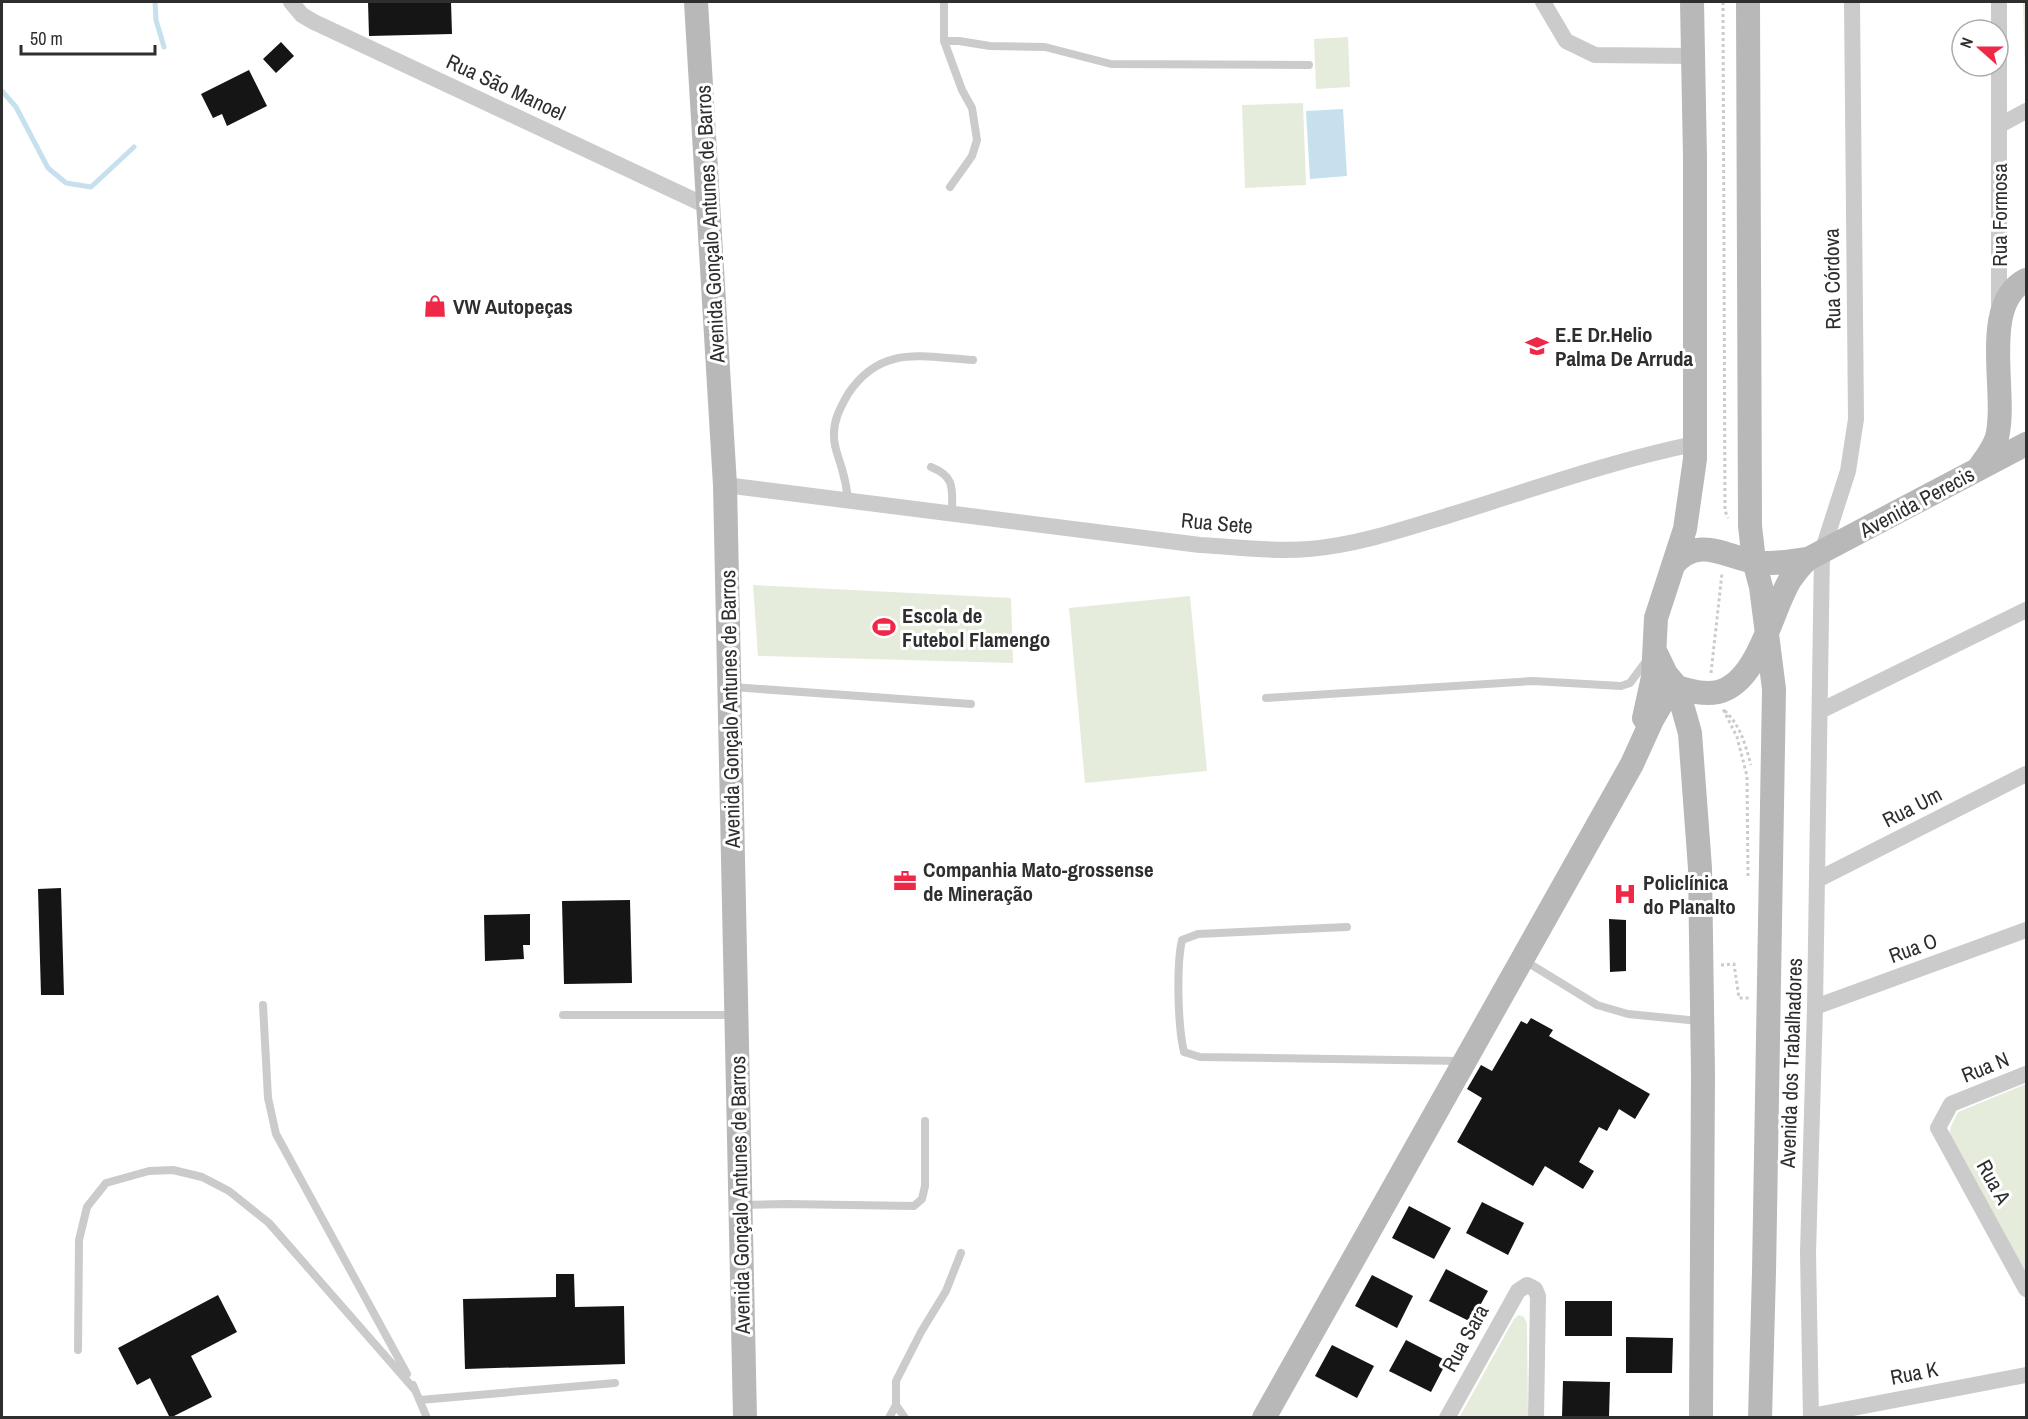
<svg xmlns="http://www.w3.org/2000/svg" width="2028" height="1419" font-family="'Archivo Narrow',sans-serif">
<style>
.green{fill:#e6ecdb}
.water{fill:#c6e1ed}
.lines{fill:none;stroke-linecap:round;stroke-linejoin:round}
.stream{stroke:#c6e1ed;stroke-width:5}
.building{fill:#151515}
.path{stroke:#cbcbcb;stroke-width:3;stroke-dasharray:3 3;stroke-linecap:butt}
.lane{stroke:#cbcbcb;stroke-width:8}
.street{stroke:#cbcbcb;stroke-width:16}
.secondary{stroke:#b8b8b8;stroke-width:24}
.labels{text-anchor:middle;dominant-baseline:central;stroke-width:6;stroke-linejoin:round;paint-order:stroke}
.street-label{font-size:21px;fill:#2e2e2e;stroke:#fff}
.poi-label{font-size:21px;font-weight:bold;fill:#2e2e2e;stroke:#fff;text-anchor:start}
</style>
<rect width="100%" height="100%" fill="#fff"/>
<path class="green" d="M2023,2H2026V105L2023,4Z
M1348,37L1350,87L1316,89L1314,39Z
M1303,103L1306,185L1245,188L1242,105Z
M753,585L1011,598L1013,663L758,656Z
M1190,596L1207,771L1085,783L1069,608Z
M2026,1084V1275L1949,1135L1951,1126L1958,1112Z
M1519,1315L1524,1317L1527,1323L1528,1417L1459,1418L1514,1319Z"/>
<path class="water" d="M1343,109L1347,176L1310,179L1306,111Z"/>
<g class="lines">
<path class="stream" d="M155,2L156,20L164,47
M2,91L16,107L48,168L66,183L91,187L134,147"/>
</g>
<path class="building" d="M368,2H451L452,34L369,36Z
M281,42L294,56L276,73L263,59Z
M249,70L267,106L227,126L222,114L213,118L201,94Z
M61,888L64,995H41L38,889Z
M630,900L632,983L564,984L562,901Z
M530,914V945H523L524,959L485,961L484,915Z
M1609,919L1626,920V971L1610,972Z
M1531,1018L1553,1030L1549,1036L1650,1094L1635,1119L1619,1109L1607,1131L1599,1127L1579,1162L1594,1171L1583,1189L1545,1166L1533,1186L1457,1142L1482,1098L1467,1089L1481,1065L1492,1071L1521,1021L1527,1024Z
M1482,1202L1524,1223L1508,1255L1466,1233Z
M1409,1206L1451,1228L1434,1259L1392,1238Z
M1446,1269L1488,1291L1471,1322L1429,1301Z
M556,1274H574L575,1307L624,1306L625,1364L465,1369L463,1299L556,1297Z
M1372,1275L1413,1296L1397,1328L1355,1306Z
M218,1295L237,1332L191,1356L212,1397L170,1418L150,1378L137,1385L118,1348Z
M1565,1301H1612V1336H1565Z
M1626,1337L1673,1338L1672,1373H1626Z
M1406,1340L1447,1361L1431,1392L1389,1371Z
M1332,1345L1374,1366L1357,1398L1315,1376Z
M1563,1381L1610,1382L1609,1417H1562Z"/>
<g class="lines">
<path class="path" d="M1723,2L1725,511L1728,518
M1711,673L1722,573
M1748,876L1747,776L1737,737L1723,709C1741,726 1744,741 1751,765
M1721,965L1734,964L1739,998H1750"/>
<path class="lane" d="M944,2V41H959L990,46L1045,47L1111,64L1309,65
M944,41L962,90L972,108L977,140L972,156L950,187
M931,467C956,477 952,489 952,513
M848,500C847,490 845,479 842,469C839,458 834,448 834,437C833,421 840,408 848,394C881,344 922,357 973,360
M732,687L971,704
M1266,698L1533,681L1621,686L1630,683L1647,660
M1347,927L1198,934L1182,940C1176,966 1178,1027 1184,1052L1200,1057L1461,1061
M1525,961L1597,1005L1628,1014L1699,1021
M263,1005L268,1098L276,1134L407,1374
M563,1015H733
M741,1205L786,1204L914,1206L922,1199L925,1186V1121
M78,1350L79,1240L87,1207L106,1183L149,1171L173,1170L202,1177L229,1191L269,1223L415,1390
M413,1385L427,1418
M420,1400L615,1383
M889,1418L896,1405
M905,1418L896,1405V1381L921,1332L946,1291L961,1253"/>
<path class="street" d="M291,2L302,15L314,22L709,207
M1543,2L1566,41L1595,55L1692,56
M2000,125L2026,111
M1999,313V2
M725,485L1200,545C1236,547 1273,552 1309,549C1357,545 1404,529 1450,515C1531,490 1611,461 1694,444
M1820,711L2026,610
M1817,880L2026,774
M1815,1007L2026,930
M2026,1074L1951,1104L1938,1128L2026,1289
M1811,1416L2026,1375
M1447,1418L1518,1291L1527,1285L1535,1289L1538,1296L1536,1418
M1811,1418L1808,1253L1815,1007L1822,552L1848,471L1856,419L1852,2"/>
<path class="secondary" d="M696,2L725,485L745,1418
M1748,2L1750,526L1754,561L1761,587L1774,689L1764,1272L1760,1418
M1978,469C1985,459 1993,450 1997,437C2008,393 1979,304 2026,280
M1673,565C1699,535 1725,557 1756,562C1773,565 1791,561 1808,559L2026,444
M1655,651L1666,674L1677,687L1690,733L1700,868L1703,1075L1701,1418
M1677,687C1690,691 1704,695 1718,692C1759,682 1771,611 1790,580C1795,573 1801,565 1808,559
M1644,718L1653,677L1656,618L1685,529L1695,459V158L1692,2
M1264,1418L1632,764L1652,720L1673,684"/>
</g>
<defs>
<g id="shop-bare" transform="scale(1.8)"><path d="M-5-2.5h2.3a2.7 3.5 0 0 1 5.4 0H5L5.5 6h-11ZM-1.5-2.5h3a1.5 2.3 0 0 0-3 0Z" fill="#ee2846" stroke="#fff" stroke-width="2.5" paint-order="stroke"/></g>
<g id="school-bare" transform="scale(1.8)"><path d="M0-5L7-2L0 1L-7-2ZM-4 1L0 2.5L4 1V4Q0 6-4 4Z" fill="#ee2846" stroke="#fff" stroke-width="2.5" paint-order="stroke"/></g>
<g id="stadium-bare" transform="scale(1.8)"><path d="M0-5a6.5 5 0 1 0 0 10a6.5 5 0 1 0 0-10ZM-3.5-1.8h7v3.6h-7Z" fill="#ee2846" stroke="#fff" stroke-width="2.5" paint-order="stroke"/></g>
<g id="office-bare" transform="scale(1.8)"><path d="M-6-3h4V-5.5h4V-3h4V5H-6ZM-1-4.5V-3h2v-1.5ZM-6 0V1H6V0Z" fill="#ee2846" stroke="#fff" stroke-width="2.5" paint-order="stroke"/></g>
<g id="hospital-bare" transform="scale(1.8)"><path d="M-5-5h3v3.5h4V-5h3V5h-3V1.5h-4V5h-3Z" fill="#ee2846" stroke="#fff" stroke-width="2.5" paint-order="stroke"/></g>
</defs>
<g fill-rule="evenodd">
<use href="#shop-bare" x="435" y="306"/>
<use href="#school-bare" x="1537" y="346"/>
<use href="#stadium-bare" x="884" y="627"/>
<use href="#office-bare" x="905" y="881"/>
<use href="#hospital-bare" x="1625" y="894"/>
</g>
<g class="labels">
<g class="street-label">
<text transform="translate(506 87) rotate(25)">Rua São Manoel</text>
<text transform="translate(1999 215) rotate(-90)">Rua Formosa</text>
<text transform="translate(710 224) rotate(-93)">Avenida Gonçalo Antunes de Barros</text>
<text transform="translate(1832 279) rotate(-91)">Rua Córdova</text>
<text transform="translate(1917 502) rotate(-28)">Avenida Perecis</text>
<text transform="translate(1217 523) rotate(5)">Rua Sete</text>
<text transform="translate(730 709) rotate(-91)">Avenida Gonçalo Antunes de Barros</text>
<text transform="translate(1912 807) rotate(-27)">Rua Um</text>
<text transform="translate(1913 948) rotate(-20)">Rua O</text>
<text transform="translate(1791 1063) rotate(-88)">Avenida dos Trabalhadores</text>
<text transform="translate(1985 1067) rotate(-22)">Rua N</text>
<text transform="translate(1994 1182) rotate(61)">Rua A</text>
<text transform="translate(740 1195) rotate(-91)">Avenida Gonçalo Antunes de Barros</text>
<text transform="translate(1465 1338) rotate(-61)">Rua Sara</text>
<text transform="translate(1914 1373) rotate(-11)">Rua K</text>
</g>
<g class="poi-label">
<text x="453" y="306">VW Autopeças</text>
<text x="1555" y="334">E.E Dr.Helio<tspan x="1555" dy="24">Palma De Arruda</tspan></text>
<text x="902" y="615">Escola de<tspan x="902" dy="24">Futebol Flamengo</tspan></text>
<text x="923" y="869">Companhia Mato-grossense<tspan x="923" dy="24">de Mineração</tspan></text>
<text x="1643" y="882">Policlínica<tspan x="1643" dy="24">do Planalto</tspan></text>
</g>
</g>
<rect width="2028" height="1419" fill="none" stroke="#2e2e2e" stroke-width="6"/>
<g transform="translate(1980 48) rotate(291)"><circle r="28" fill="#ffffff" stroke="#ababab" stroke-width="1.5"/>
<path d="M0-4.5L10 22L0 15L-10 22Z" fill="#ee2846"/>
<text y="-9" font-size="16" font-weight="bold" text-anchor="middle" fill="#2e2e2e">N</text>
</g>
<path d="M21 45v9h134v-9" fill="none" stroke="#2e2e2e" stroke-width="3"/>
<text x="30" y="45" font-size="18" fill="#2e2e2e" stroke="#ffffff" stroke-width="4.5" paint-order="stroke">50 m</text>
</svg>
